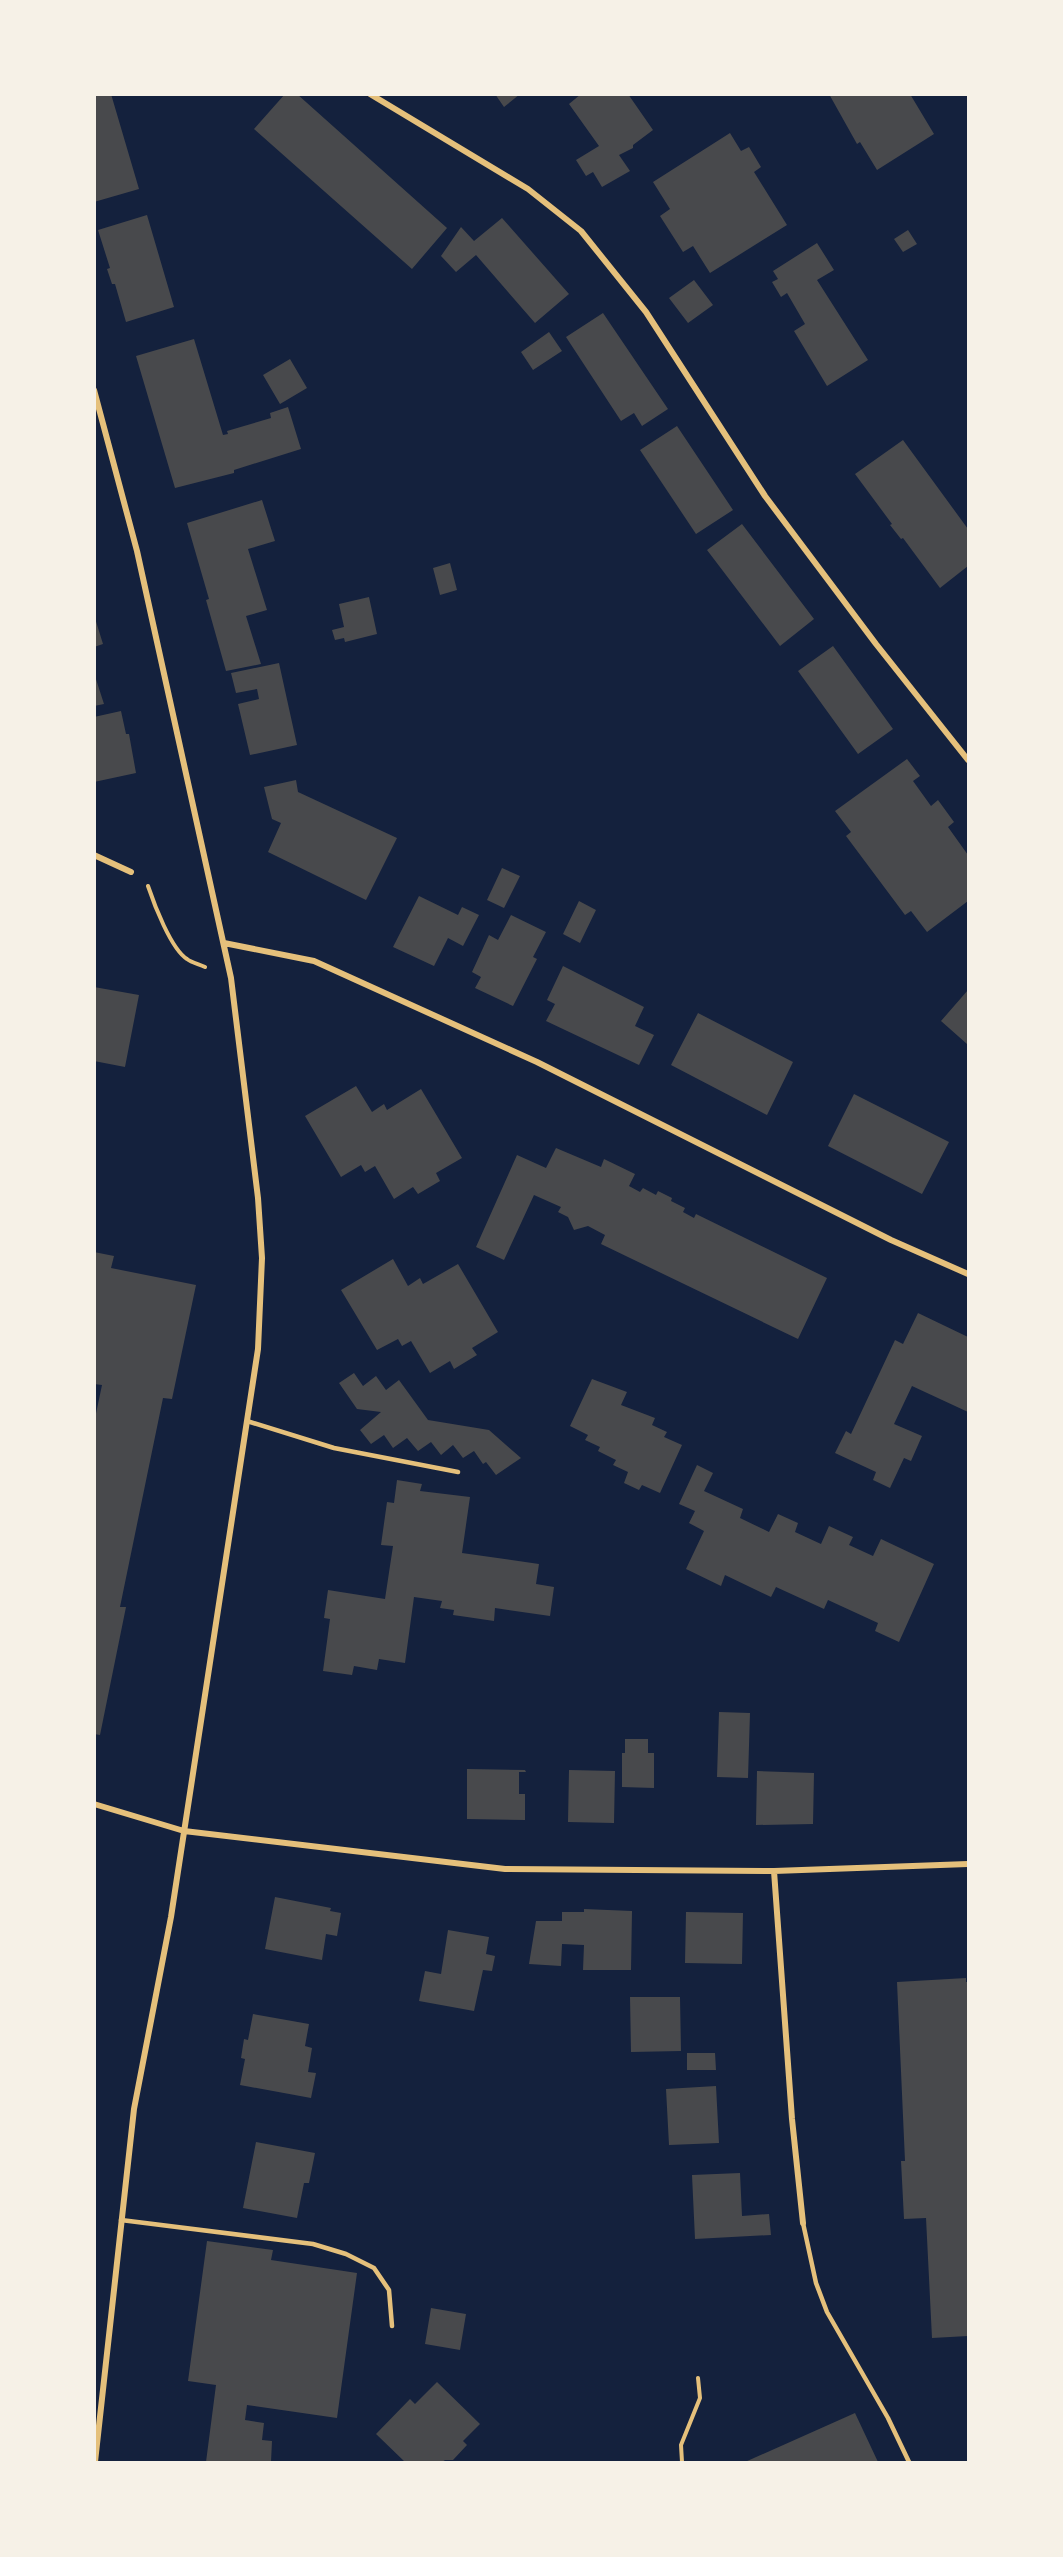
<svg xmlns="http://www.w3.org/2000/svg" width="1063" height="2557" font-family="'Noto Sans',sans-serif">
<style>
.building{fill:#48494c}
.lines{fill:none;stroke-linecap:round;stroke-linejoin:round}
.path{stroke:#e5c07b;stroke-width:4}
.service{stroke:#e5c07b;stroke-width:4.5}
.minor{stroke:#e5c07b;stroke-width:6}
</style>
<rect width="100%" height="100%" fill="#14213d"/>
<path class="building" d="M94,94H111L139,189L94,202Z
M285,94H297L447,228L412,269L254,129Z
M495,94H520L504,107Z
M581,94H628L653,130L633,145V148L619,155L630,171L602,187L593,172L586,176L576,160L599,146L569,104Z
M829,94H910L934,134L877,170L860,142L857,144Z
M730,133L741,151L749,147L761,167L754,172L787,225L710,273L693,246L683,252L660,216L670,209L653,182Z
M147,215L174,307L126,322L115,284H112L107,269L110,268L98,230Z
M502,218L569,294L535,323L476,255L456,272L441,256L461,227L474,241Z
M908,230L917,244L903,252L894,239Z
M817,243L834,270L817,280L868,360L827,386L794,331L805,324L787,293L781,297L772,282L778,279L773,271Z
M694,280L713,305L688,323L669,298Z
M603,313L668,409L642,426L634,413L621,421L566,337Z
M549,332L562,351L533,370L521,352Z
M194,339L223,435L228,434L227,431L271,418L270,413L288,407L301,449L234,470V473L175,488L136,356Z
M290,359L307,388L280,404L263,375Z
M677,426L733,510L696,534L640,450Z
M903,440L968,529V566L940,588L903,538L901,539L890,525L892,524L855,474Z
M262,500L275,541L248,549L267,610L246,616L261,664L226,671L206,600L209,599L187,523Z
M742,524L814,619L780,646L707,550Z
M450,563L457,590L440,595L433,568Z
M369,597L377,634L345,642L344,638L335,640L332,630L344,627L339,604Z
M94,615L103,644L94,647Z
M833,646L893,729L858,754L798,671Z
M279,663L297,745L250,755L238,704L259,699L257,689L236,693L231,673Z
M94,673L104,704L94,706Z
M121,711L126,734H129L136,773L94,782V717Z
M907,759L920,776L913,781L931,806L938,800L954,822L948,827L968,855V901L927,932L911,911L905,915L846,836L851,832L835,811Z
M296,780L298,792L397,838L366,900L268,852L281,823L272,819L264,787Z
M502,868L520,876L504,908L487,900Z
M419,896L458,915L462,907L479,915L463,946L448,938L434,966L393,947Z
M579,901L596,910L580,943L563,934Z
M511,915L546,932L533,957L537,959L513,1006L475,988L481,977L472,972L489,935L498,940Z
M563,966L644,1007L635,1026L654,1035L639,1065L546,1021L555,1004L547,1000Z
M94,987L139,995L125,1067L94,1061Z
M968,990V1042L967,1044L941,1021Z
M698,1013L793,1062L767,1115L671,1065Z
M356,1086L372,1112L384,1104L387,1110L421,1089L462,1158L436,1173L440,1181L418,1194L413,1187L394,1199L375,1166L365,1172L361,1165L341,1177L305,1116Z
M854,1094L949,1142L922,1194L828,1146Z
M556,1148L601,1167L604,1159L635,1174L629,1186L640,1192L643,1188L656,1195L658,1191L672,1198L671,1201L685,1208L683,1212L694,1218L696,1214L827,1278L798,1339L601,1244L605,1235L588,1226L574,1230L568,1217L558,1212L561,1207L534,1195L504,1260L476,1247L517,1155L546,1168Z
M94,1252L114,1256L111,1268L196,1285L172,1399L163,1398L120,1607H126L100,1735L94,1734V1423L102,1385L94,1384Z
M393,1259L408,1286L420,1278L423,1284L458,1264L498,1332L472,1348L477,1355L454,1369L450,1361L430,1373L411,1341L402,1346L398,1339L377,1350L341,1290Z
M918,1313L968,1337V1412L912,1386L894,1424L922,1436L911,1461L904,1458L890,1488L873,1480L876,1472L835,1453L846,1431L851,1434L895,1340L903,1344Z
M354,1373L363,1386L376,1376L386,1390L399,1380L428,1420L489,1430L521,1458L496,1475L486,1462L483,1464L474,1451L463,1458L453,1445L441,1455L431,1442L418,1451L407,1438L393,1448L384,1435L371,1444L360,1430L381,1412L357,1409L339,1383Z
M592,1379L627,1392L621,1405L655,1418L652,1425L667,1432L664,1437L682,1445L660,1493L642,1485L639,1490L624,1483L628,1472L613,1465L616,1460L598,1451L600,1447L585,1440L588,1435L570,1426Z
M697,1465L713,1473L704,1491L743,1509L740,1518L769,1532L778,1514L798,1523L795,1532L821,1544L829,1526L853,1537L849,1545L873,1556L881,1539L934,1564L899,1642L875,1631L878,1623L828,1600L824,1609L776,1587L771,1597L725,1575L721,1586L686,1569L704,1531L689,1523L695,1511L679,1504Z
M397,1480L422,1484L420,1491L470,1497L462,1553L539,1564L536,1584L554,1587L550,1616L495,1608L494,1621L467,1617L453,1615L454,1610L440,1608L442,1601L414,1597L405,1663L379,1659L377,1670L354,1666L352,1675L323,1671L330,1619L324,1618L328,1590L385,1599L393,1546L381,1545L387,1502L394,1503Z
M719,1712L750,1713L748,1778L717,1777Z
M625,1739H648V1753H654V1788L622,1787V1753H625Z
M467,1769L525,1770L526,1772H519V1794H525V1820L467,1819Z
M569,1770L615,1771L614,1823L568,1822Z
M757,1771L814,1773L813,1824L756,1825Z
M275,1897L331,1908L330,1911L341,1913L337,1936L326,1934L322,1960L265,1949Z
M584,1909L632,1911L631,1970H583L584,1945L562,1944L561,1966L529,1964L536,1921H562V1912H584Z
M686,1912L743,1913L742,1964L685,1963Z
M448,1930L489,1937L486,1954L495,1956L492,1971L483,1970L474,2011L419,2001L425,1971L441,1974Z
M966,1978V1982H968V2336L932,2338L926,2218L904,2219L901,2161H905L897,1982Z
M630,1997H680L681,2051L631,2052Z
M253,2014L309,2024L305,2046L312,2048L308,2072L316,2073L311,2098L240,2085L245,2059L241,2058L244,2039L248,2040Z
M687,2053H715L716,2070H687Z
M716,2086L719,2143L669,2145L666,2089Z
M256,2142L315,2153L309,2183H304L297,2218L243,2208Z
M740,2173L742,2216L769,2214L771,2235L695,2239L692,2175Z
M207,2241L273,2250L271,2260L357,2273L337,2418L247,2405L245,2420L264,2423L262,2440L272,2441L271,2462H206L216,2385L188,2381Z
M431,2308L466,2314L460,2350L425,2344Z
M437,2382L480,2424L463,2441L467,2445L453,2460H445L442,2462H405L376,2434L410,2399L415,2404Z
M855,2413L878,2462H745Z"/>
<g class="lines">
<path class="path" d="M148,886C154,904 171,949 187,959C192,963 199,964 205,967
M682,2462L681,2445L700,2398L698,2378"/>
<path class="service" d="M247,1421L334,1448L458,1472
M121,2220L313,2244L346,2254L374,2268L389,2290L392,2326
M803,2223L816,2283L827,2312L888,2418L909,2462"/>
<path class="minor" d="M370,94L528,189L581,231L646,312L765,496L876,644L968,760
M94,390L137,551L231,978L258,1198L262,1258L258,1349L171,1917L134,2109L95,2462
M94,855L131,872
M224,943L314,961L537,1062L891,1240L968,1274
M94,1804L184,1831L505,1869L774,1871L968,1864
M774,1871L792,2119L803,2223"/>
</g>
<rect width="1063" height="2557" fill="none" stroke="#f6f1e7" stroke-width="192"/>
</svg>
